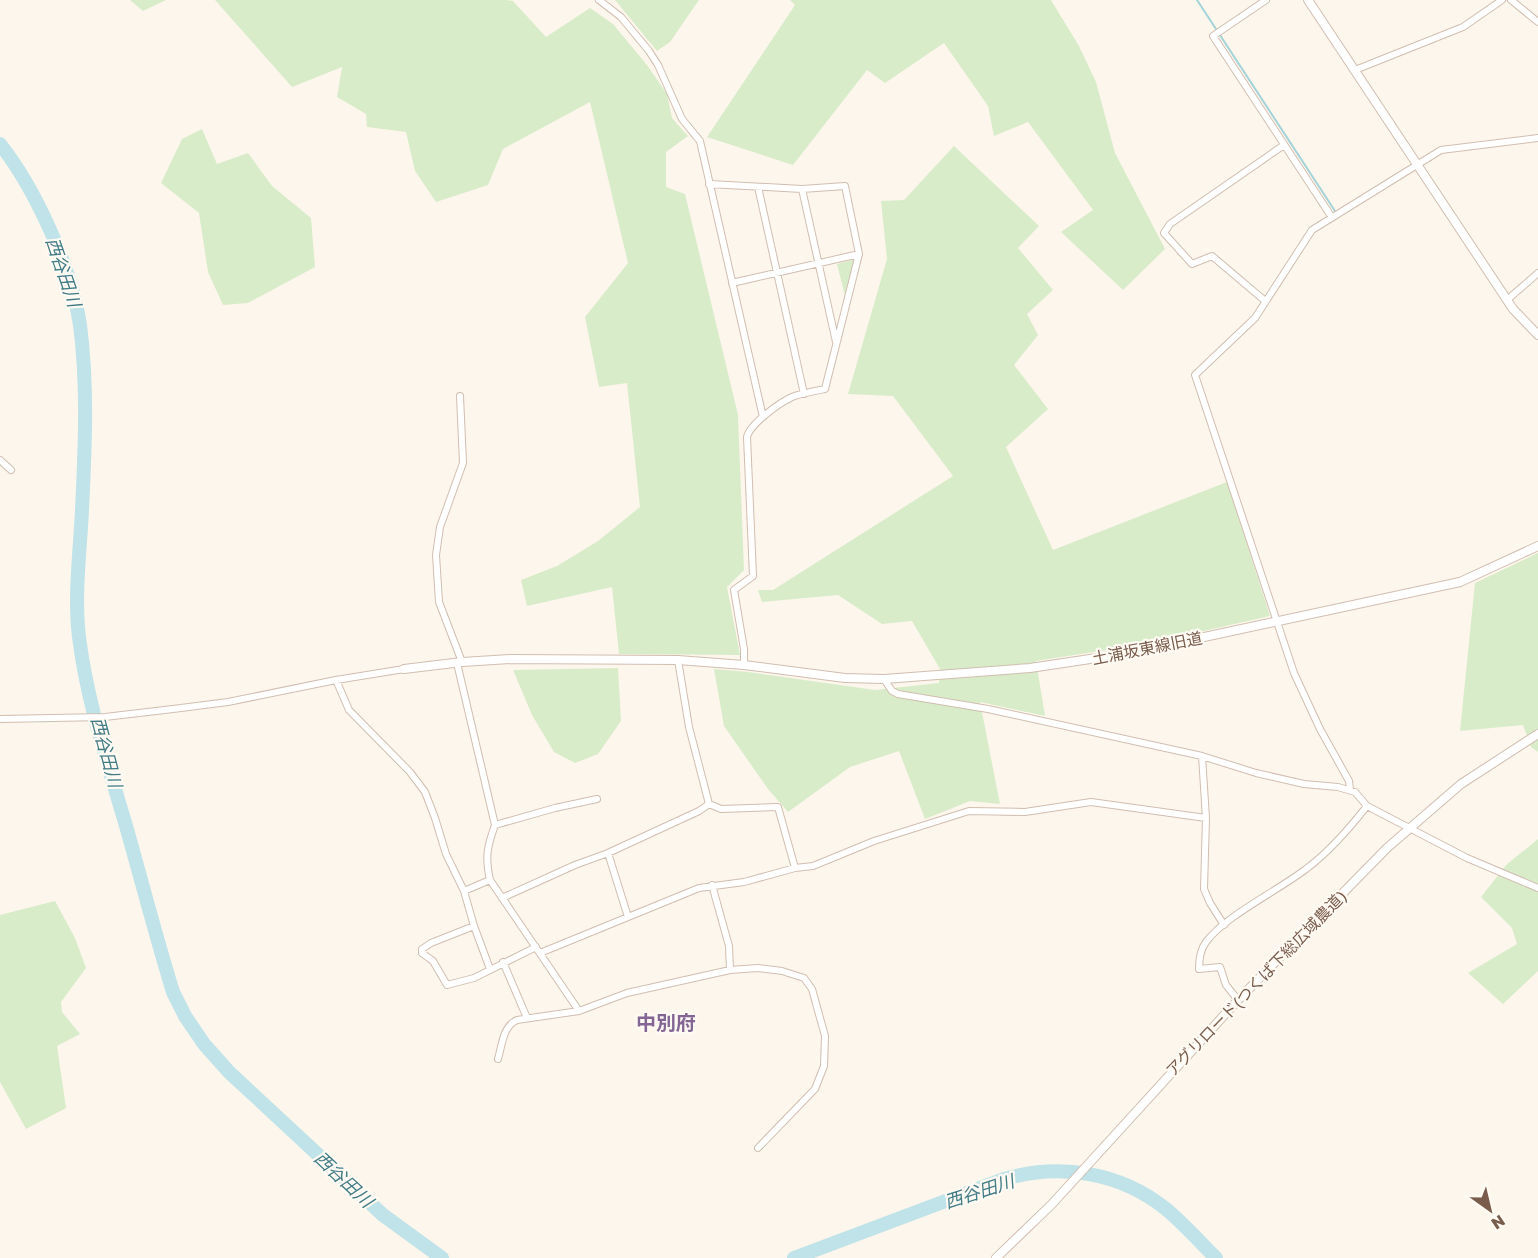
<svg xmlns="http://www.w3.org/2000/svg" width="1538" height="1258" font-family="'Golos Text','Noto Sans JP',sans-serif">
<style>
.green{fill:#d8ecc9}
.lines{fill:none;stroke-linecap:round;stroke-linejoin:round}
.stream{stroke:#a5d3da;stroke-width:2}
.river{stroke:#bfe3e8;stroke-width:14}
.minor-casing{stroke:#d1beb0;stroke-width:8}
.tertiary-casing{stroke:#d1beb0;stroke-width:10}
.minor{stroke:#fff;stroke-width:6}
.tertiary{stroke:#fff;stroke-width:8}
.labels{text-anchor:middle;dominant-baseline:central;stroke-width:4.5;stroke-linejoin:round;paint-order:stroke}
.street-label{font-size:16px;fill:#7a5c4d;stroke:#fffaf3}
.water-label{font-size:18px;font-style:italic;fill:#437c86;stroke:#fffaf3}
.quarter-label{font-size:20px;font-weight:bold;fill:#846695;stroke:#fffaf3}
</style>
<rect width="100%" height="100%" fill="#fdf6ec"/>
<path class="green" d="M130,0H166L143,11Z
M215,0H506L513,1L546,37L590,8L613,24L647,65L667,94L672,118L688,136L666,152V187L685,194L738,415L744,570L727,587L740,655L619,654L612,587L527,606L521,580L557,566L598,541L640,507L627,383L599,387L585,317L628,263L590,102L503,149L488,185L436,202L415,171L406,132L367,127L366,114L337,97L342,67L292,87Z
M615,0H699L670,42L657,51Z
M790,0H1051L1079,46L1096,82L1115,153L1165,249L1123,290L1061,232L1093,210L1028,122L994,136L988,106L944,43L885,83L867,70L793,165L707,137L795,5Z
M202,129L217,164L248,153L272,186L311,218L315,267L248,303L223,305L208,272L199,213L161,183L182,139Z
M954,146L1039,226L1018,248L1053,290L1027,314L1038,335L1014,365L1048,409L1006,447L1053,550L1227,482L1270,616L1151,643L1036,661L1045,716L980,702L1000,804L970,801L925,819L899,751L850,767L788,812L768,789L724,726L714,669L748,672L875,690L939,683L940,669L912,621L882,624L838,595L762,602L758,590H773L953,476L893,396L848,394L887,259L881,201L904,200Z
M855,259L845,296L837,264Z
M1538,553V752L1531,747L1523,725L1460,731L1475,583Z
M618,668L621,721L598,754L575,763L554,752L532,715L513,670Z
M1538,839V971L1503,1004L1468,973L1517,944L1512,928L1481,897L1506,865Z
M55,901L75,938L86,968L61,1002L62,1012L80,1034L57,1046L66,1108L26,1129L0,1082V915Z"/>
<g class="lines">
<path class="stream" d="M1197,0L1335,211"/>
<path class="river" d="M0,144C35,188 72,269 80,325C88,387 85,448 82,510C80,552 74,596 79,637C87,702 108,764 126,826C142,882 156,937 173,992L185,1016L204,1044L229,1072L383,1215L442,1258
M794,1258L1004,1179C1061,1163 1120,1172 1166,1209C1184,1224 1200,1242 1216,1258"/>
<g class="minor-casing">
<path id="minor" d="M599,0L621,17L649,51L658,65L682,119L700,141L763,417
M1266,0L1213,36L1331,216
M1511,0L1538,22
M1355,70L1463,27L1502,0
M709,184L802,189L845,186L859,254L825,389C814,391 802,393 792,397C779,403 750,424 747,437L753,576L734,590L744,649V665
M758,187L804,394
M802,189L836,342
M732,283L859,254
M1264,300L1212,256L1192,264L1164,233L1170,224L1284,145
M1507,300L1538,273
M460,396L463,463L440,527L436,555L439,602L462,662
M0,460L11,470
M457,663L495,825C487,847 485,857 490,880L579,1011
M884,679L892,691L898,694L988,709L1202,756L1256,773L1304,784L1338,787L1355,792L1367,806L1467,858L1538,888
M336,680L349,710L410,772L425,792L435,818L446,854L464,891L474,926L490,969
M0,719L105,717L173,709L228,702L336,680L404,669
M1202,756L1206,818L1204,889L1210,903L1224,925
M1350,790L1349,781L1320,729L1294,673L1195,375L1255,318L1312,230L1441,150L1538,138
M709,804L721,809L778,807L795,868
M495,825L555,808L597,799
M608,853L628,917
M712,885L729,946L730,970
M464,891L490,880
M502,898L575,865L608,853L699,811L709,804L689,727L678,660
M474,926L431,943L422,949V953L433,961L447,985L474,978L536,947
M540,953L699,888L744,882L795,868L813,866L874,841L969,811L1025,812L1091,802L1206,818
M503,962L527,1018
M1238,1000L1226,985L1220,967L1199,969C1199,959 1200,950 1206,942C1225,916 1279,890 1306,869C1329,852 1349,829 1367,806
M498,1059C502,1045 503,1026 517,1020L579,1011L627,993L730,970L758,968L782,971L804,978L812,989L825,1036L824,1066L815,1089L758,1148"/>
</g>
<g class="tertiary-casing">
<path id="tertiary" d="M1308,0L1513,309L1538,335
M404,669L462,662L510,659L678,660L744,665L845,678L884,679L1030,668L1130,653L1460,582L1538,546
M996,1258L1052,1204L1238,1000L1387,848L1461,784L1538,734"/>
</g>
<use href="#minor" class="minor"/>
<use href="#tertiary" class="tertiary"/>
</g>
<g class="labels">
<g class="street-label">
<text transform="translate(1147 648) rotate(-11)">土浦坂東線旧道</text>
<text transform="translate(1256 983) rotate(-46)">アグリロード(つくば下総広域農道)</text>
</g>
<g class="water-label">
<text transform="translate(64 272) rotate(71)">西谷田川</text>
<text transform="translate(107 752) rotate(75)">西谷田川</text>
<text transform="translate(344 1179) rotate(43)">西谷田川</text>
<text transform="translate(979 1191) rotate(-18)">西谷田川</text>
</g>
<g class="quarter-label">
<text x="666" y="1022">中別府</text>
</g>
</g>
<g transform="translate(1490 1210) rotate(146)" stroke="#fffaf3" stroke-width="4.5" paint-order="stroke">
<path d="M0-4.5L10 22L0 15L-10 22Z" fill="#7a5c4d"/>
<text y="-9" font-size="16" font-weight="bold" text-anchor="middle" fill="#7a5c4d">N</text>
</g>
</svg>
